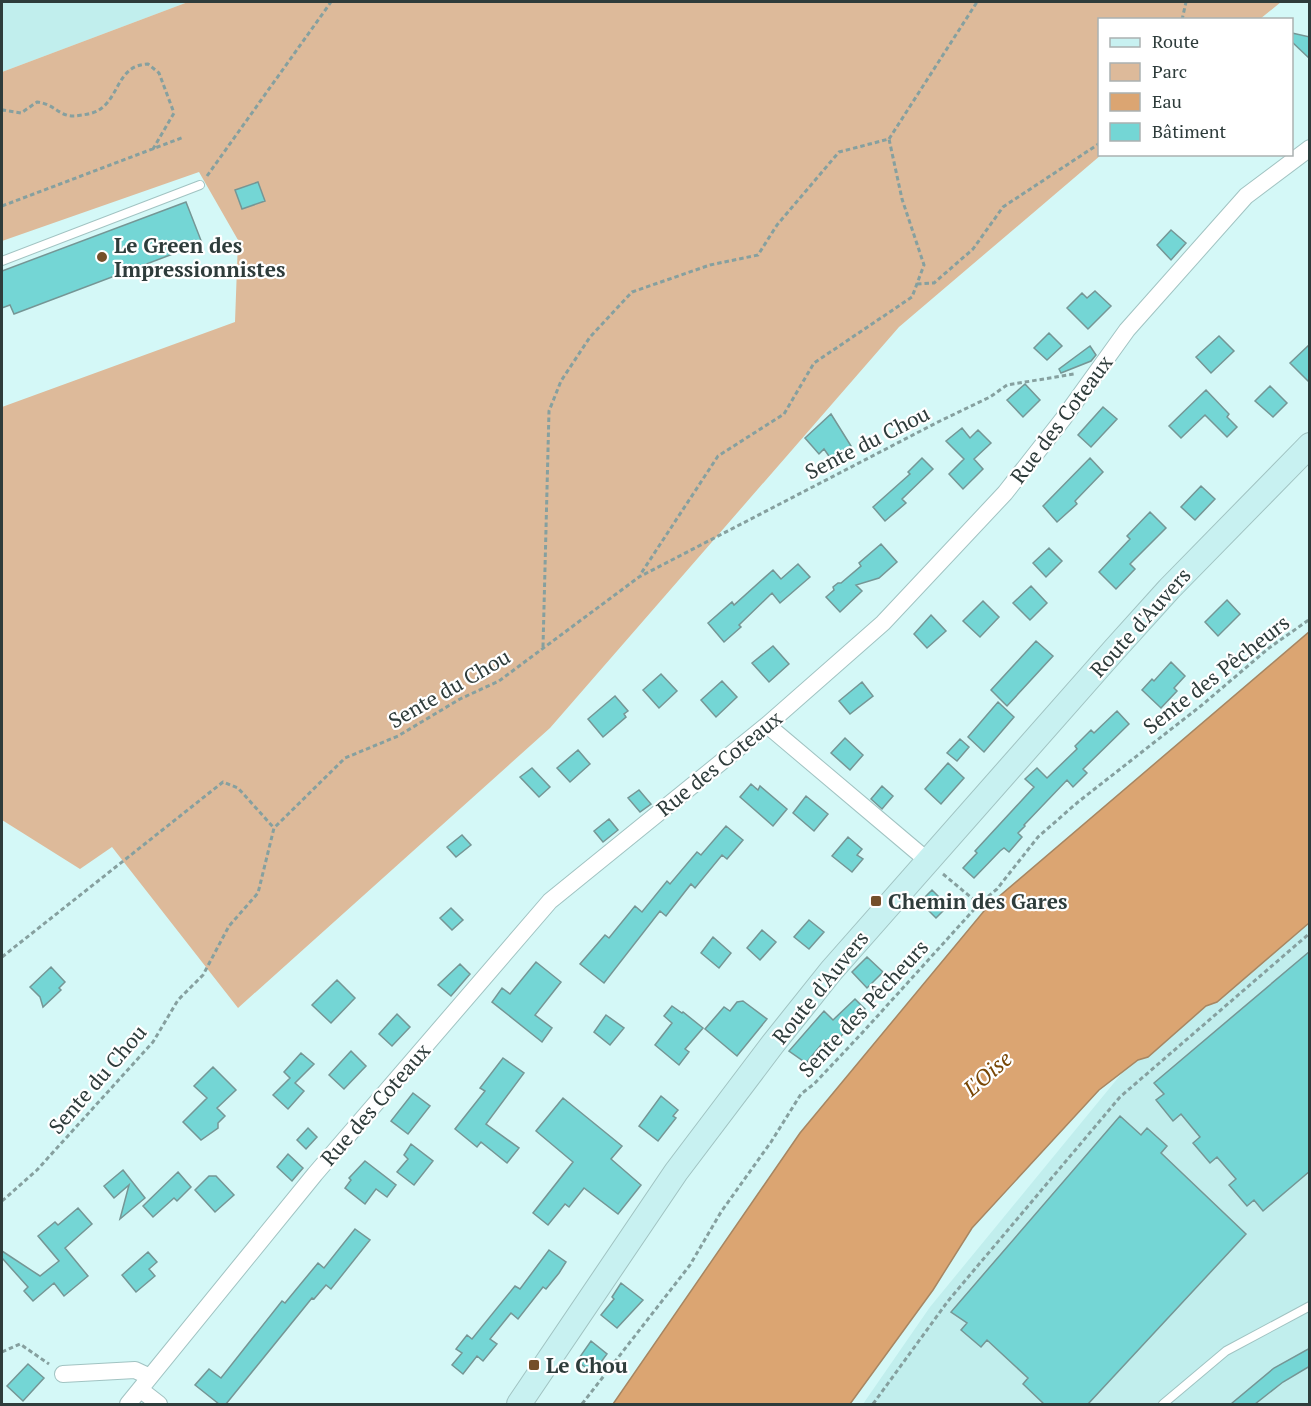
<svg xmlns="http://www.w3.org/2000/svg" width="1311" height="1406" font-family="'PT Serif',serif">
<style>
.built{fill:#c1eeed}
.green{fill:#ddba9a}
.water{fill:#dba572;stroke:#a78662;stroke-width:1.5}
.building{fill:#74d6d5;stroke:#759695;stroke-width:1.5}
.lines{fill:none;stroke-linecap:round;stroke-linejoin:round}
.service-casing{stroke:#a1c3c2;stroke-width:10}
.minor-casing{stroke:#a1c3c2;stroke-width:18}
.secondary-casing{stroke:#a1c3c2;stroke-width:26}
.path{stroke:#86a09f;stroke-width:3;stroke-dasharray:4.5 3;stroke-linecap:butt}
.service{stroke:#fff;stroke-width:8}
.minor{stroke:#fff;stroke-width:16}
.secondary{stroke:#c8f1f1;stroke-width:24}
.poi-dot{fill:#744f2a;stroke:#fff;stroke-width:2}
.labels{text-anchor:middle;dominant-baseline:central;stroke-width:4.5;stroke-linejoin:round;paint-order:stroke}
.poi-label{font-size:21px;font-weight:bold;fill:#2e3c3b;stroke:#fff;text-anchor:start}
.street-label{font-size:21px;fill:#2e3c3b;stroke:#fff}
.water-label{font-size:22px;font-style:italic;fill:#784604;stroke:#fff}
</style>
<rect width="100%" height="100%" fill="#d4f8f7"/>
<path class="built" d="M2,2H188L2,72Z
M1309,913V1404H863L930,1307L1131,1062Z"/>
<path class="green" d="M188,2H1281L1260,19L1100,20V154L1101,155L899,327L550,728L238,1008L112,847L80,869L2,820V407L235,322L238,240L199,172L2,241V72Z"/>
<path class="water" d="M1309,632V923L1217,1002L1206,1006L1148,1057L1138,1060L1099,1090L972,1228L933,1290L850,1404H613L800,1133L989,905Z"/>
<path class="building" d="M1292,33L1310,37V59L1292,42Z
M258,182L265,201L242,209L235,190Z
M186,202L202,243L14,314L10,305L2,308V271Z
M1171,230L1186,243L1171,260L1157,245Z
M1095,291L1111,306L1088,329L1067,308L1082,293L1087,298Z
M1049,333L1062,346L1047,360L1034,348Z
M1219,336L1234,351L1211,373L1196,357Z
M1310,344V383L1290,363Z
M1090,346L1096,355L1091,361L1061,373L1059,369Z
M1025,384L1040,400L1023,417L1007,400Z
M1270,386L1287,403L1273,417L1255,401Z
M1206,390L1229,414L1227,417L1237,427L1227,437L1205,415L1181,438L1169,426Z
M1103,407L1117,419L1091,447L1078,435Z
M831,414L851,446L844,453L831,459L824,449L819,454L805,438Z
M962,428L970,438L978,430L991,443L974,459L983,469L963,489L949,474L964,459L946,441Z
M922,458L933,469L902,499L906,503L885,521L873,507L910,474L908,472Z
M1090,458L1103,472L1075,501L1077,504L1057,522L1043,506Z
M1201,486L1215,499L1195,520L1181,507Z
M1150,512L1166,528L1130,564L1135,569L1116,589L1099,572L1130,539L1127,536Z
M881,544L897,562L879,578L856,585L862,591L840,612L826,597L834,590L833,587L838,583H841L861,566L859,563Z
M1049,548L1062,561L1046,577L1033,563Z
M798,564L810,577L780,603L772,593L739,625L741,627L724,642L708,623L732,602L734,605L773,570L781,579Z
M1031,586L1047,603L1030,620L1013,603Z
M1227,600L1240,614L1218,636L1205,622Z
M983,601L999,617L980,637L963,621Z
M931,615L946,631L927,648L914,634Z
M1036,641L1053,656L1007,706L991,690Z
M773,646L789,664L769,682L752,663Z
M1171,662L1185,676L1174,688L1177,691L1161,708L1142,690L1152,679L1154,681Z
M661,674L677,691L659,708L643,690Z
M722,681L737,697L716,717L701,700Z
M862,682L873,696L850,714L839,701Z
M615,696L628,711L624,714L626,717L603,737L588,719Z
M998,702L1014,717L984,752L968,737Z
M1117,711L1129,724L1083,769L1087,773L1073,787L1067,780L1024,825L1025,826L1018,833L1022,837L1009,852L1004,848L1000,851L974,878L963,868L977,853L975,851L1034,787L1025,779L1037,768L1047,778L1077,749L1075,746L1091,730L1094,733Z
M845,738L863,755L850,770L831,753Z
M960,739L969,747L957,761L947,753Z
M578,750L590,764L570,782L557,768Z
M948,763L964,778L941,804L925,789Z
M532,768L550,787L539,797L520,777Z
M751,784L758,790L760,786L787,809L773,826L740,797Z
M882,786L893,796L882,809L871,799Z
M639,790L651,804L640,812L628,798Z
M806,796L828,814L814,831L793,813Z
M609,819L618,830L603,842L594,831Z
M726,826L743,840L727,859L722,855L695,888L691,884L666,916L660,911L604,983L580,964L605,935L609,938L635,906L642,912L667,881L670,884L697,852L701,855Z
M462,835L471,845L456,857L447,847Z
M848,837L862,849L857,855L863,859L852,872L832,856Z
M932,890L948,906L936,918L920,902Z
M451,908L463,920L452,930L440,918Z
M809,920L824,932L809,949L794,937Z
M762,930L776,942L760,960L747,948Z
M713,937L731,953L719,968L701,953Z
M1310,951V1171L1263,1211L1254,1200L1247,1206L1229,1185L1236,1179L1217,1157L1210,1163L1193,1143L1200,1137L1181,1114L1173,1121L1156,1100L1164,1094L1154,1083Z
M867,957L883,972L867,988L852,972Z
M536,962L561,982L535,1015L552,1028L542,1042L492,1002L502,988L510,994Z
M460,964L470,974L451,996L438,985Z
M51,967L65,982L59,988L61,990L43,1007L40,997L30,987Z
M337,980L355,998L331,1023L312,1005Z
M855,999L865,1009L845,1028L847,1030L831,1046L825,1040L806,1063L789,1051L824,1011L833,1020Z
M743,1001L767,1019L737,1056L705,1029L724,1007L730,1011L737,1002Z
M672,1006L682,1013L683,1012L703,1028L685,1049L689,1052L679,1065L655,1045L672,1023L664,1016Z
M397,1014L410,1027L392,1046L379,1034Z
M606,1015L624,1028L610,1045L594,1032Z
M351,1051L366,1066L344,1089L329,1075Z
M301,1053L314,1064L295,1083L304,1091L288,1109L273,1095L290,1078L284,1072Z
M503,1058L524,1073L486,1124L519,1148L507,1163L481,1142L477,1147L455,1129L485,1091L480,1088Z
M213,1067L236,1090L217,1108L225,1116L218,1123V1128L201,1140L183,1122L207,1098L194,1086Z
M413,1093L430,1106L408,1134L391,1121Z
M661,1096L678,1110L673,1116L676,1118L658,1141L639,1126Z
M563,1098L622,1146L611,1159L641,1185L618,1214L584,1188L569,1207L565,1204L548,1225L533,1213L573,1162L536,1131Z
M1120,1116L1141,1135L1147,1128L1167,1146L1161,1153L1246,1234L1088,1404H1044L1023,1384L1028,1378L987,1340L981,1347L961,1330L967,1323L951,1312Z
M308,1128L317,1137L306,1149L297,1140Z
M411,1144L433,1161L414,1185L397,1172L408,1159L404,1155Z
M288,1154L303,1168L292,1181L277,1167Z
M365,1161L396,1185L387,1197L376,1189L365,1204L345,1188L351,1180L349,1178Z
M123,1170L145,1198L120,1219L129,1185L114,1198L104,1186Z
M178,1172L191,1187L177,1201L174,1198L153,1217L143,1206Z
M209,1176H216L234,1195L215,1212L195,1190Z
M78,1208L92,1224L65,1248L88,1276L64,1296L54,1283L33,1301L24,1291L28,1287L2,1258V1251L40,1276L59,1261L38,1236L55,1222L58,1225Z
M355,1229L370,1240L331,1289L326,1285L314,1299L312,1298L226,1404H219L195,1385L209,1369L221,1378L282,1301L285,1303L318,1263L324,1268Z
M549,1250L566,1262L559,1273L546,1289L543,1287L518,1319L511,1313L490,1339L497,1344L483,1361L477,1356L463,1374L452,1365L462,1353L456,1349L467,1335L472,1339L515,1286L520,1289Z
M148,1252L157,1262L149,1269L155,1276L136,1292L122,1275Z
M621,1283L643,1300L617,1328L601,1315L614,1299L612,1297Z
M591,1341L607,1354L593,1373L577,1361Z
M1310,1348V1366L1283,1382L1255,1404H1231L1274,1368Z
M28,1364L44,1378L23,1401L7,1386Z"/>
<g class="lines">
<g class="service-casing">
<path id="service" d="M2,261L200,185
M1163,1404L1226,1351L1310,1306"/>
</g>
<g class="minor-casing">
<path id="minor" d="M767,725L928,861
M63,1374L135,1370L150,1377
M141,1390L159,1404
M128,1404L315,1174L550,901L767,725L883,623L1005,493L1063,419L1127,330L1246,196L1310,148"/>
</g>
<g class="secondary-casing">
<path id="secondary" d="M519,1404L676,1172L772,1045L831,971L1114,650L1169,589L1310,445"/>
</g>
<path class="path" d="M1182,20L1186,2
M2,111L3,110L21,113L37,102C55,104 59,117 75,116C82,115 93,114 99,110C120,97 117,65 148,64L159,73L174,113L153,149
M889,139L977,2
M207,176L331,2
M2,206L184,137
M917,284L934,283L973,249L1003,207L1100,143
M543,647L549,411L561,381L590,337L632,292L710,265L758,255L777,225L839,152L889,139L902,199L924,265L912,297L814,363L784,414L718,456L640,575
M943,874L979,904
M2,957L223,782L238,788L274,828
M2,1201L37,1170L153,1042L178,1000L203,975L229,926L258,893L274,828L345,758L398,736L460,699L499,681L639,577L936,423L990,397L1007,385L1074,374
M2,1352L20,1344L49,1364
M582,1404L690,1265L721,1212L771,1142L801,1094L814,1084L863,1032L979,904L997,889L1038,837L1078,802L1202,705L1269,648L1310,619
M873,1404L948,1301L1120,1097L1310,933"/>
<use href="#service" class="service"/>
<use href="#minor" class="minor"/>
<use href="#secondary" class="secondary"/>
</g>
<g class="poi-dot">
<circle cx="102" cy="257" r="6"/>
<rect x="870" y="895" width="12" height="12" rx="3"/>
<rect x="528" y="1359" width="12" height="12" rx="3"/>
</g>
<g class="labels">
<g class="poi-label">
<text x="114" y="245">Le Green des<tspan x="114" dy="24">Impressionnistes</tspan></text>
<text x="888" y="901">Chemin des Gares</text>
<text x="546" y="1365">Le Chou</text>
</g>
<g class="street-label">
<text transform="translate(1061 419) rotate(-53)">Rue des Coteaux</text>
<text transform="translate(867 442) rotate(-27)">Sente du Chou</text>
<text transform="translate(1140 622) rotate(-48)">Route d'Auvers</text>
<text transform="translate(1216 674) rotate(-38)">Sente des Pêcheurs</text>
<text transform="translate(449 688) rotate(-30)">Sente du Chou</text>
<text transform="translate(719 763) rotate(-39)">Rue des Coteaux</text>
<text transform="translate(820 987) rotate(-51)">Route d'Auvers</text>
<text transform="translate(863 1008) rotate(-47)">Sente des Pêcheurs</text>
<text transform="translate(97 1079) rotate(-49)">Sente du Chou</text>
<text transform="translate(375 1104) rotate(-49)">Rue des Coteaux</text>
</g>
<g class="water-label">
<text transform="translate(987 1073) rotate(-41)">L'Oise</text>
</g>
</g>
<rect width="1311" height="1406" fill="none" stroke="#2e3c3b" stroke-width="6"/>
<rect x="1098" y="18" width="195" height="138" fill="#ffffff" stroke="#abb1b1" stroke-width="1.5"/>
<rect x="1110" y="38" width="30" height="9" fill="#c8f1f1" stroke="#abb1b1" stroke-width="1.5"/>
<text x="1152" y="48" font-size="18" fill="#2e3c3b">Route</text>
<rect x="1110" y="63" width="30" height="18" fill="#ddba9a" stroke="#abb1b1" stroke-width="1.5"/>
<text x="1152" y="78" font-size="18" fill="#2e3c3b">Parc</text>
<rect x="1110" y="93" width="30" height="18" fill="#dba572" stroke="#abb1b1" stroke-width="1.5"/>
<text x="1152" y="108" font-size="18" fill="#2e3c3b">Eau</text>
<rect x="1110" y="123" width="30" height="18" fill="#74d6d5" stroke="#abb1b1" stroke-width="1.5"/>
<text x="1152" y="138" font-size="18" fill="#2e3c3b">Bâtiment</text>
</svg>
